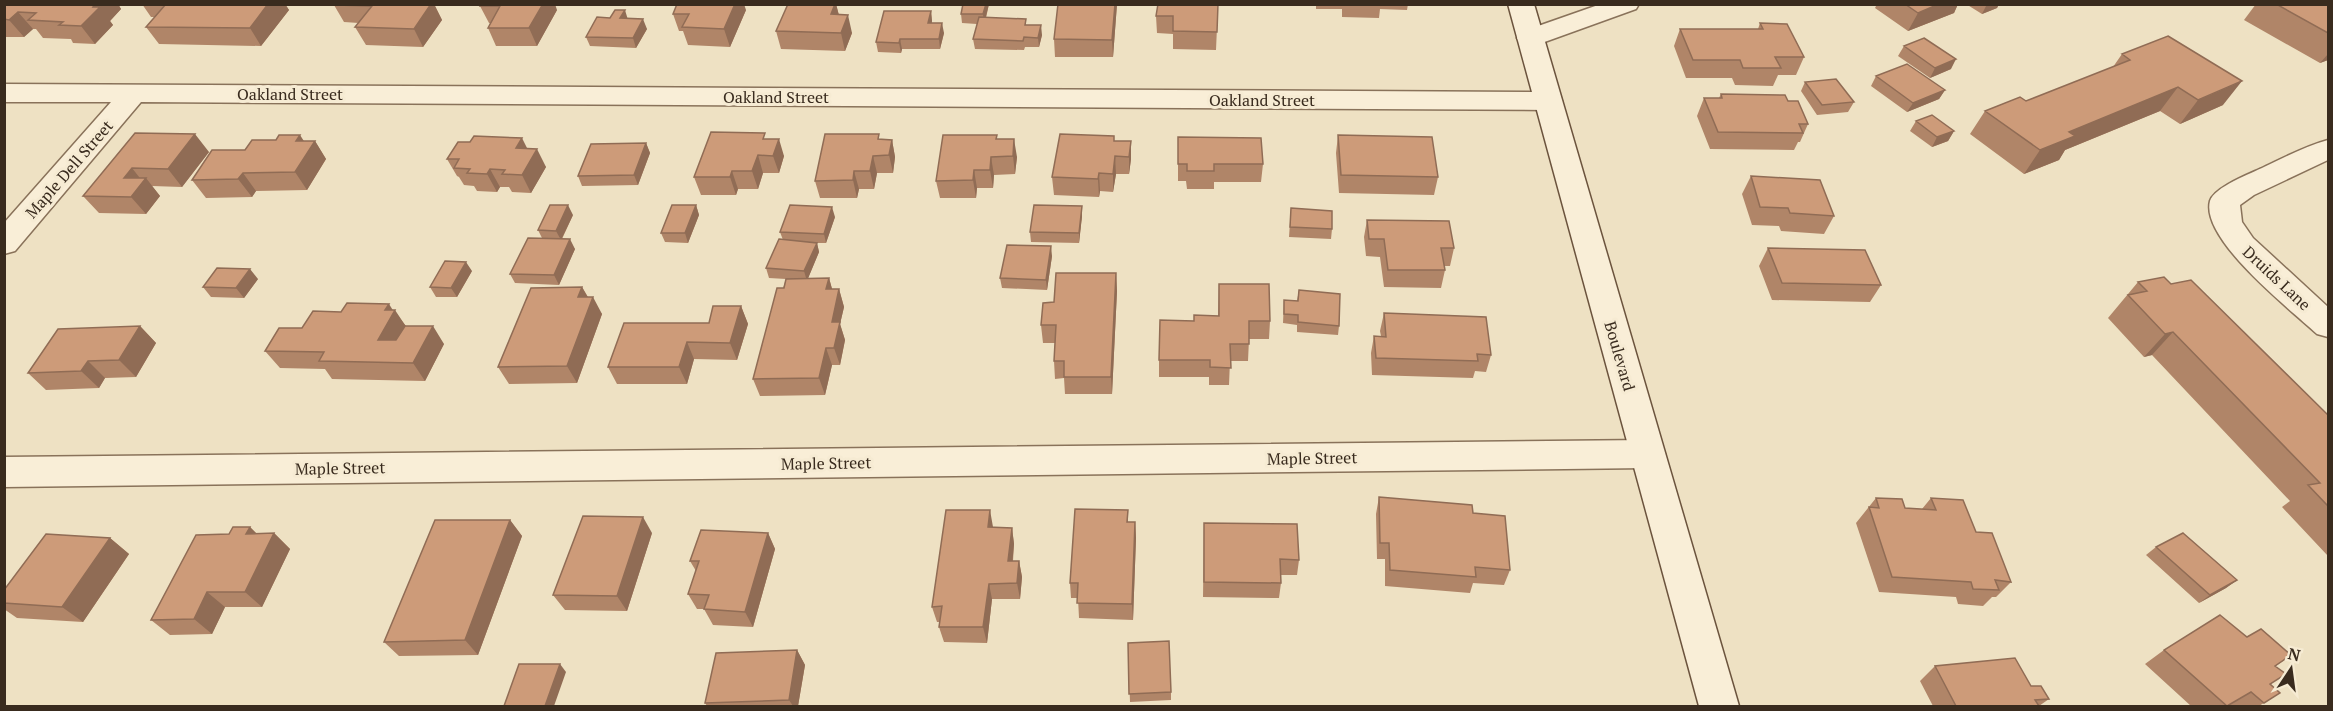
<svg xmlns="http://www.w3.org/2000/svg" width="2333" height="711" font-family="'PT Serif',serif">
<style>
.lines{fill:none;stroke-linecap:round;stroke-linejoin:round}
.minor-casing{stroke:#89725a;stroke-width:3}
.secondary-casing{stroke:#6b533d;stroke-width:3}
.minor{fill:#f9eed7;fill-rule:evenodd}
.secondary{fill:#f9eed7;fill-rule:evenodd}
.wall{fill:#b08568}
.shaded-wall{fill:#906c55}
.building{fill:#cd9b79;stroke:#906c55;stroke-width:1.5}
.labels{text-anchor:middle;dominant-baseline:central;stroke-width:6;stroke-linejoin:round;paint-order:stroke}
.street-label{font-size:16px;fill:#392b1e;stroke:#f6ebd3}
</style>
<rect width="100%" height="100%" fill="#eee1c3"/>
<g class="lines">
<g class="minor-casing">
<path id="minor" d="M1601,4H1639L1636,9L1539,44L1530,46L1521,44L1517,38L1521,32Z
M4,84L1548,92L1558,95L1562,101L1558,107L1548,110L141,102L15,251L4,254V223L111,102H4Z
M2328,140V160L2254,195L2240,205L2242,222L2253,238L2328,307V337L2317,334C2290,309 2200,239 2210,201C2214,187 2252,173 2264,167C2285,157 2306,146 2328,140Z
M1647,440L1659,444L1665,454L1659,464L1647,468L4,487V457Z"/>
</g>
<g class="secondary-casing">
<path id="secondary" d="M1508,4H1534L1739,706H1699Z"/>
</g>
<use href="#minor" class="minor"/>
<use href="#secondary" class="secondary"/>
</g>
<path class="wall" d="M4,4H118L121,9L110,21L113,25L95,44L73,43L71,39L43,38L36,29H33L24,37H4Z
M142,4H285L289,10L261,46L159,44L146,27L155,17H151Z
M434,4L442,20L423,47L366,45L355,27L359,23L344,22L334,5Z
M481,4L557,10L537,46H496L488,28L490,23H489L480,6Z
M836,4L839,15L852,33L845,51L781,49L776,31Z
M989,4L986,18L1027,25L1042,35L1039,47H1025L1024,50L975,49L973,39L977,24L962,23L961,14Z
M1117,4L1113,57H1055L1054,39Z
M1218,4L1216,50L1173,49V34L1157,33L1156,16Z
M1316,4H1408L1407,10L1380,9L1379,18L1342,17V9H1316Z
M1877,4H1958L1954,13L1908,31L1875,8Z
M1966,4H1999L1997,8L1982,14Z
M2256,4H2328V60L2320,63L2244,20Z
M746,10L730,47L688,45L683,31H679L673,14Z
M931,11L932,23L944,33L940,49H902L901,53L878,52L876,42Z
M628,18L647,29L636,48L590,46L586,37Z
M1760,23L1804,57L1796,75H1778L1773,86L1735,85L1732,78H1686L1674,46L1680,29H1758Z
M1904,46L1951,69L1930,78L1898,56Z
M2122,54L2223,105L2180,124L2160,111L2065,150L2059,160L2024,174L1970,134L1985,111L2026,101L2113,67Z
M1876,76L1945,90L1939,99L1907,112L1871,86Z
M1805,82L1854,102L1848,112L1817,115L1801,91Z
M1721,94L1788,101L1808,124L1800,142H1798L1794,150L1710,149L1697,116L1704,98H1719Z
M1916,121L1954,131L1948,141L1932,147L1910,131Z
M135,133L209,152L182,187L152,186L160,196L146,214L99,213L83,196Z
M997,135V139L1017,157L1015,174L994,175L993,188H977L976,198H940L936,181Z
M1338,135L1438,177L1434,195L1339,193L1336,153Z
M1178,137L1263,164L1261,182H1214V189H1187L1186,181H1178Z
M766,139L784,156L779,173H763L758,189H738L736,195H701L694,177Z
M880,139L892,140L895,157L893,173H877L874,189H859L857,198H820L815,181Z
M304,141H315L326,159L307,190L256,191L252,197L206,198L192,180L245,150Z
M1115,141H1131V159L1129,174H1116L1113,192L1100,191L1099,197L1054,195L1052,177Z
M646,143L650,153L638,185L582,186L578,176Z
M527,148L546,167L531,193L512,192L509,187H500L497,192L477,191L474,186L464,185L459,177L457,176L447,159Z
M1751,176L1834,216L1824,234L1781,231L1779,226L1752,225L1742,194Z
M696,205L699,215L688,243L665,242L661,233Z
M1082,206V216L1079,243L1031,242L1030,232Z
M1291,208L1332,229L1331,239L1289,237Z
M573,215L562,239L575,249L559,285L515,283L510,274L542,238L538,230Z
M835,217L826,243H817L819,252L808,278H829L832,289H839L844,307L840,324L845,340L840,365H832L825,395L760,396L753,379L786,279L769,278L766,268L783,240L780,232Z
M1367,220L1454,248L1450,266H1444L1445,270L1441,288L1384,287L1380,257L1366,256L1364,237Z
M1768,248L1881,285L1870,302L1772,300L1759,266Z
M1052,256L1047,290L1002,288L1000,278Z
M472,271L457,297H436L430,287Z
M1116,273L1117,291L1112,394H1065L1064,378L1055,379L1054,361L1055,343H1043L1041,325L1054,302Z
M258,279L244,298L211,297L203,287Z
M2138,282L2171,284L2328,415V556L2282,507L2290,501L2152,355L2144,357L2108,318Z
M1219,284L1270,321L1269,339H1249L1248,361H1230L1229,385H1209V377H1159V360L1218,316Z
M582,287L588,297L602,314L577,383L509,384L498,367Z
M1299,290L1339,326L1338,335L1297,332V325L1283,323L1284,300L1297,301Z
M741,306L748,324L737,360L694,359L687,384H617L608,367L709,323Z
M393,310L406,326L444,344L425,381L332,379L325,369L280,368L265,351L302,328L341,312Z
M1384,313L1491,355L1486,372L1475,371L1473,378L1372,375L1371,353L1374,336H1381L1380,331Z
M140,326L156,343L136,377L105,378L99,388L46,390L28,373Z
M1379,497L1473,513L1510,570L1504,585L1473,583L1470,593L1385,586V559H1377L1376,514Z
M1876,498L1905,508L1922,509L1931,498L1976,532L2011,582L1996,597H1992L1983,606L1958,604L1956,597L1879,592L1856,523Z
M1128,510V522H1135L1136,538L1133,620L1079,618L1078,598H1071L1070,583Z
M510,520L522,536L478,655L399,656L384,642Z
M1204,523L1299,560L1297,575H1280L1281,583L1279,598L1203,597Z
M250,527L257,534L274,533L290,549L262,607H225L212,634L170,635L151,620L229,534Z
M993,527L1012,528L1014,544L1013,561H1019L1022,577L1020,599H992L987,643L944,642L939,627L940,622H937L932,607Z
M652,533L627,611L565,610L553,595Z
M768,533L775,549L753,627L713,625L704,609H697L688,594L696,571L690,561Z
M110,538L129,554L83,622L17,618L4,609V590Z
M2156,547L2237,580L2226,588L2199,603L2146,555Z
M2247,637L2291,655L2276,666L2271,685L2280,693L2259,706H2191L2145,664L2164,650Z
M1128,643L1171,692V700L1130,702Z
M797,650L805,665L798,706H707L705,703Z
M1935,666L2031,686L2049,699L2039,706H1933L1920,681Z"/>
<path class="shaded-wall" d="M95,4H118L121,9L110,21L113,25L95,44L81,26Z
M268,4H285L289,10L261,46L250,28Z
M431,4H434L442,20L423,47L414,29Z
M543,4H555L557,10L537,46L529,28Z
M735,4H744L746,10L730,47L724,29Z
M835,4H836L840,20L831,14Z
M986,4H989L984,24L983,14Z
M1115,4H1117L1113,57L1112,40Z
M1939,4H1958L1954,13L1908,31L1918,13Z
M1987,4H1999L1997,8L1982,14Z
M625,10L628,20L620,18Z
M931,11L932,21L929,33L928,23Z
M18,12L33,29L24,37L9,20Z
M848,15L852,33L845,51L841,33Z
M643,19L647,29L636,48L633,38Z
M942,23L944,33L940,49L939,39Z
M1041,25L1042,35L1039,47L1038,38Z
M900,39L902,49L901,53L899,43Z
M2328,54V60L2320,63Z
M1956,59L1951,69L1930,78L1935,68Z
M2242,81L2223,105L2180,124L2198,100Z
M2178,87L2160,111L2065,150L2059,160L2024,174L2040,150L2069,132Z
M1945,90L1939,99L1907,112L1913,103Z
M1954,131L1948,141L1932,147L1937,137Z
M195,134L209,152L182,187L168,169Z
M300,135L309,149L315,141L326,159L307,190L295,172L296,141Z
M522,138L531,156L516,148Z
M779,139L784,156L779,173L773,156Z
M1014,139L1017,157L1015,174L1013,156Z
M892,140L895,157L893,173L889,155Z
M1131,141V159L1129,174V157Z
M646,143L650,153L638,185L634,175Z
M537,149L546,167L531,193L522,175Z
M758,155L763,173L758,189L752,171Z
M873,156L877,173L874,189L870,171Z
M1115,156L1116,174L1113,192V174Z
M991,157L994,175L993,188L990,170Z
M132,168L143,182L146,178L160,196L146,214L131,197L124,178Z
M490,169L500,187L497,192L487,174Z
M974,170L977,188L976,198L973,180Z
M732,171L738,189L736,195L730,177Z
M854,171L859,189L857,198L853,180Z
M243,173L256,191L252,197L238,179Z
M1099,173L1100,191L1099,197L1098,179Z
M568,205L573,215L561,240L556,231Z
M696,205L699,215L688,243L685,233Z
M1082,206V216L1079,243V233Z
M832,207L835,217L826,243L824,234Z
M570,239L575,249L559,285L554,275Z
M817,243L819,252L807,281L804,271Z
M1051,246L1052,256L1047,290L1046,280Z
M466,262L472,271L457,297L451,288Z
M250,269L258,279L244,298L236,288Z
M1116,273L1117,291L1112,394L1111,377Z
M829,278L834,296L826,289Z
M582,287L591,303L593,297L602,314L577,383L567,366L578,297Z
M839,289L844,307L840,324L845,340L840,365L834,348L832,322Z
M389,304L394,312L395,310L407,328L391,357L378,340L385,310Z
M741,306L748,324L737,360L730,343Z
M140,326L156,343L136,377L119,360Z
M433,326L444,344L425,381L413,363Z
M2173,332L2152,355L2144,357L2165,334Z
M687,342L694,359L687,384L679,367Z
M826,348L832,365L825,395L819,378Z
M88,361L105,378L99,388L81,371Z
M990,510L993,527L991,543L988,527Z
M643,517L652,533L627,611L617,596Z
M510,520L522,536L478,655L465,640Z
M1135,522L1136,538L1133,620L1132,604Z
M250,527L266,543L246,534Z
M1012,528L1014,544L1011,577L1008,561Z
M274,533L290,549L262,607L245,592Z
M768,533L775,549L753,627L745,612Z
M110,538L129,554L83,622L62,607Z
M1019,561L1022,577L1020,599L1017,583Z
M2237,580L2226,588L2199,603L2210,595Z
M989,584L992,599L987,643L983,627Z
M207,592L225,607L212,634L194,619Z
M797,650L805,665L798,706H793L789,700Z
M560,664L566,672L554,706H545Z"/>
<path class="building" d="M4,4H95L93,7H100L81,26L59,25L63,22L28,20L36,13L18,12L9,20L4,19Z
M166,4H268L250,28L146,27Z
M431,4L414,29L355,27L372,6L334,5Z
M481,4H543L529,28H488L500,6H480Z
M677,4H735L724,29L682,27L689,14H673Z
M788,4H835L831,14L848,15L841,33L776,31Z
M963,4H986L983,14H961Z
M1058,4H1115L1112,40L1054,39Z
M1158,4H1218L1217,32L1173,31V16H1156Z
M1905,4H1939L1918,13Z
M2276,4H2328V33Z
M615,10H625L620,18L643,19L633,38L586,37L597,17L610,18Z
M884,11H931L928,23H942L939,39H900L899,43L876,42Z
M979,17L1026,19L1025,25H1041L1038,38L1024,37L1023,41L973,39Z
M1760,23L1787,24L1804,57H1775L1781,68H1743L1740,60H1693L1680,29H1763Z
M2168,36L2242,81L2198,100L2178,87L2069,132L2075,136L2040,150L1985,111L2020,97L2026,101L2130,60L2122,54Z
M1924,38L1956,59L1935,68L1904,46Z
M1907,64L1945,90L1913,103L1876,76Z
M1836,79L1854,102L1822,105L1805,82Z
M1721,94L1785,95L1788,101H1798L1808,124H1799L1803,133L1718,132L1704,98H1722Z
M1932,115L1954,131L1937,137L1916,121Z
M711,132L765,133L763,139H779L773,156L758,155L752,171H732L730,177H694Z
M135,133L195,134L168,169L132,168L124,178H146L131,197L83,196Z
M825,134H879L878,139L892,140L889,155L873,156L870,171H854L853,180L815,181Z
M1060,134L1114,136V141H1131L1129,157L1115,156L1113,174L1099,173L1098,179L1052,177Z
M279,135H300L296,141H315L295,172L243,173L238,179L192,180L212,150H245L252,140H276Z
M943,135H997L996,139H1014L1013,156L991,157L990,170H974L973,180L936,181Z
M1338,135L1432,137L1438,177L1341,175Z
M474,136L522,138L516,148L537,149L522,175L502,174L505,170L490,169L487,174L467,173L470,169L454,168L459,159H447L458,142H470Z
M1178,137L1261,138L1263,164H1214V171H1187V164H1178Z
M646,143L634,175L578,176L591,144Z
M1751,176L1820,180L1834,216L1790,213L1788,208L1760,207Z
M550,205H568L556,231L538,230Z
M672,205H696L685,233H661Z
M790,205L832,207L824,234L780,232Z
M1034,205L1082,206L1079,233L1030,232Z
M1291,208L1332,211V229L1290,227Z
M1367,220L1449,221L1454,248H1441L1445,270H1388L1384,239H1369Z
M528,238L570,239L554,275L510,274Z
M779,239L817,243L804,271L766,268Z
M1007,245L1051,246L1046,280L1000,278Z
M1768,248L1865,250L1881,285L1782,283Z
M445,261L466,262L451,288L430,287Z
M217,268L250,269L236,288L203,287Z
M1056,273H1116L1111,377H1064V361H1054L1056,325H1041L1043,303L1054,302Z
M2164,277L2171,284L2191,280L2328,415V506L2308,485L2320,483L2173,332L2165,334L2128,295L2147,291L2138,282Z
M829,278L826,289H839L832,322H840L834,348H826L819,378L753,379L777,288H784L786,279Z
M1219,284H1269L1270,321H1249V344H1230L1231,368L1210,367V360H1159L1160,320L1194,321V315L1219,316Z
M582,287L578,297H593L567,366L498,367L531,288Z
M1299,290L1340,294L1339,326L1298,322V315L1284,314V300L1298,301Z
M347,303L389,304L385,310H395L378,340H396L405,326H433L413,363L319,361L324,352L265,351L279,328H302L313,311L341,312Z
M713,306H741L730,343L687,342L679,367H608L624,323H709Z
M1384,313L1486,317L1491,355L1477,354L1478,361L1376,358L1374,336L1386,337Z
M140,326L119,360L88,361L81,371L28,373L58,329Z
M1379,497L1472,505L1473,513L1505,516L1510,570L1475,567L1476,577L1390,570L1389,543H1380Z
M1876,498L1902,499L1905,508L1936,510L1931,498L1963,500L1976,532L1992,533L2011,582L1995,580L1999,590L1973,589L1971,582L1892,577L1869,507L1879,508Z
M1075,509L1128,510L1127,522H1135L1132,604L1077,603L1078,583H1070Z
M946,510H990L988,527L1012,528L1008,561H1019L1017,583L989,584L983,627H939L942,606L932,607Z
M583,516L643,517L617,596L553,595Z
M435,520H510L465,640L384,642Z
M1204,523L1297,524L1299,560L1280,559L1281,583L1204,582Z
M233,527H250L246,534L274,533L245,592H207L194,619L151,620L196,535L229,534Z
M701,530L768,533L745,612L704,609L709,595L688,594L699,561H690Z
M2183,533L2237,580L2210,595L2156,547Z
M46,534L110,538L62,607L4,603V590Z
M2220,615L2247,637L2261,629L2291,655L2275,666L2286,674L2270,684L2280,693L2264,703L2251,692L2227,706L2164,650Z
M1169,641L1171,692L1129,694L1128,643Z
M797,650L789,700L705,703L716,653Z
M2015,658L2031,686H2041L2049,699L2035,700L2039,706H1956L1935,666Z
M519,664H560L545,706H504Z"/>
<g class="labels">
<g class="street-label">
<text x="290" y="94">Oakland Street</text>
<text x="776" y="97">Oakland Street</text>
<text x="1262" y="100">Oakland Street</text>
<text transform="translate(69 169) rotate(-49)">Maple Dell Street</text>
<text transform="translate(2277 278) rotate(43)">Druids Lane</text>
<text transform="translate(1620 356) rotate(74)">Boulevard</text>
<text transform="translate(1312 458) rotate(-1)">Maple Street</text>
<text transform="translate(826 463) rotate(-1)">Maple Street</text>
<text transform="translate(340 468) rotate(-1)">Maple Street</text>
</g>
</g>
<rect width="2333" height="711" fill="none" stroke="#392b1e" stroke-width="12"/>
<g transform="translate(2291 669) rotate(13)" stroke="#f6ebd3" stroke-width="4.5" paint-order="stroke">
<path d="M0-4.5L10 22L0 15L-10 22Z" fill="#392b1e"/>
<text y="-9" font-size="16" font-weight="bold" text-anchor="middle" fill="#392b1e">N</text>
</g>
</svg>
